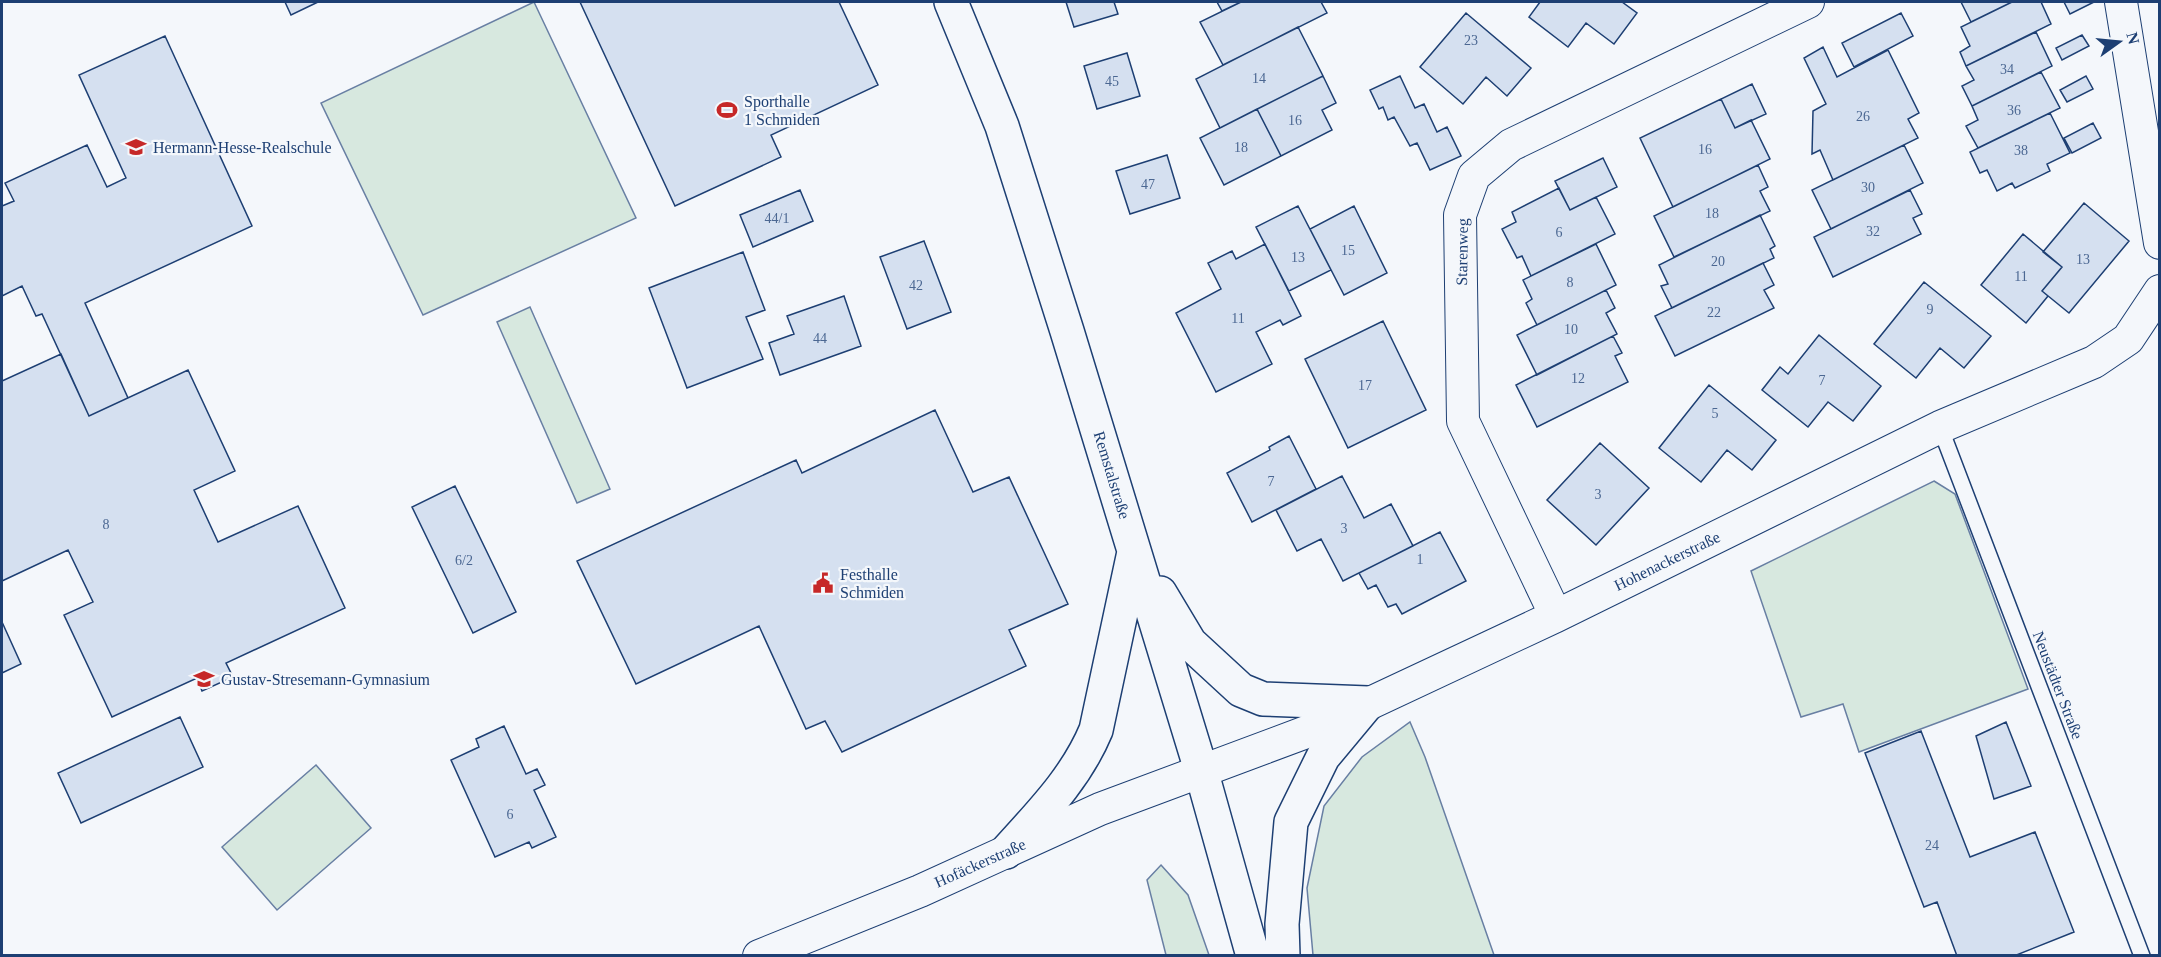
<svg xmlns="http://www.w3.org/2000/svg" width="2161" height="957" font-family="'Times New Roman',serif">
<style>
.green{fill:#d7e8df;stroke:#687fa3;stroke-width:1.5}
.building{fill:#d5e0f0;stroke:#1d3f73;stroke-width:1.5}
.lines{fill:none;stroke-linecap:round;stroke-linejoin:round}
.service-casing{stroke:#1d3f73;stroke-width:18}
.minor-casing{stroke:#1d3f73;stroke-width:34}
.tertiary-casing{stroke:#1d3f73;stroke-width:36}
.service{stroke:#f4f7fb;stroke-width:15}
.minor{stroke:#f4f7fb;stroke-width:32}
.tertiary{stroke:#f4f7fb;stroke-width:33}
.labels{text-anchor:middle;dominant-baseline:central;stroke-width:4.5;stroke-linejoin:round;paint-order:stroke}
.number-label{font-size:14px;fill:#4b6792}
.poi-label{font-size:16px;fill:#1d3f73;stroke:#f4f7fb;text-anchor:start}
.street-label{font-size:16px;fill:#1d3f73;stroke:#f4f7fb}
</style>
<rect width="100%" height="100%" fill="#f4f7fb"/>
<path class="green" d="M534,2L636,218L423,315L321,103Z
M530,307L610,489L577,503L497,322Z
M1934,481L1955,494L2028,689L1859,752L1843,704L1801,717L1751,571Z
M1410,722L1425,757L1494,955H1313L1307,888L1324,806L1362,757Z
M316,765L371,828L277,910L222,847Z
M1161,865L1188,895L1209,955H1166L1147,880Z"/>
<path class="building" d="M285,2H318L291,15Z
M580,2H839L878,85L771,135L781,157L675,206Z
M1066,2H1114L1118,14L1074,27Z
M1217,2H1241L1222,11Z
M1241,2H1321L1327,13L1223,65L1200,22Z
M1540,2H1622L1637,13L1614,44L1586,23L1568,47L1529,17Z
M1961,2H2012L1971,22Z
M2012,2H2041L2051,24L1966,66L1960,52L1970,46L1961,27Z
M2064,2H2094L2070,14Z
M1466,13L1531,68L1507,96L1486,77L1463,104L1420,67Z
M1901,13L1913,36L1854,67L1842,43Z
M1298,27L1323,76L1220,128L1196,79Z
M2036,32L2052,66L1972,106L1962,86L1974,80L1966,66Z
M2082,35L2089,46L2062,60L2056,48Z
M165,36L252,226L85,303L128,398L89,416L42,314L36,316L22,286L2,296V206L14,201L5,183L87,145L107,187L126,178L79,75Z
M1823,47L1837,77L1888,50L1919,113L1908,119L1918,138L1833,180L1820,150L1812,154L1813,111L1826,104L1804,58Z
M1127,53L1140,96L1097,109L1084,66Z
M2041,72L2060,108L1978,148L1966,126L1978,120L1972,106Z
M1323,76L1336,103L1322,110L1332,130L1281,156L1257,109Z
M1400,76L1415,108L1424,104L1437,132L1447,127L1461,156L1430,170L1417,143L1410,146L1394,117L1388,120L1383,107L1379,109L1370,90Z
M2086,76L2093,89L2067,102L2060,90Z
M1752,84L1766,114L1735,128L1721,99Z
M1721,99L1735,128L1751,120L1770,159L1673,207L1640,138Z
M1257,109L1281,156L1224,185L1200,138Z
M2050,113L2070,153L2047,164L2050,171L2015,188L2012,183L1997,191L1987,170L1980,173L1970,152Z
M2093,123L2101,138L2072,153L2064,138Z
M1904,145L1923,183L1831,229L1812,190Z
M1167,155L1180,198L1130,214L1116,171Z
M1603,158L1617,187L1570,210L1555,181Z
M1758,165L1768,187L1760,191L1770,211L1674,257L1654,216Z
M1559,188L1570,210L1596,197L1615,234L1531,276L1522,256L1517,258L1502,229L1516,222L1512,212Z
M800,190L813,221L753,247L740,215Z
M1910,190L1922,214L1913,218L1921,234L1833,277L1814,237Z
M2084,203L2129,241L2069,313L2042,291L2062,267L2043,252Z
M1298,206L1331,270L1289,291L1256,227Z
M1354,206L1387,273L1344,295L1310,229Z
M1760,215L1775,246L1770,249L1774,258L1672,308L1661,286L1668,284L1659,265Z
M2023,234L2062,267L2042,291L2048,296L2026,323L1981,285Z
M924,241L951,312L907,329L880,257Z
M1265,244L1301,316L1283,325L1280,320L1256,332L1272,364L1216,392L1176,313L1221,289L1208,263L1232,251L1236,259Z
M1596,244L1616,285L1537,325L1526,303L1532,299L1523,280Z
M743,252L765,310L746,317L763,359L687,388L649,288Z
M1763,263L1774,285L1764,290L1774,308L1675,356L1655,316Z
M1924,282L1991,336L1964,368L1940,348L1916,378L1874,344Z
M1606,290L1615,308L1606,313L1617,334L1537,375L1517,335Z
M844,296L861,346L780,375L769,343L794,334L787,316Z
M1383,321L1426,410L1348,448L1305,359Z
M1819,335L1881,386L1853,421L1828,402L1808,427L1762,390L1780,367L1788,374Z
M1613,336L1622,353L1615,356L1628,382L1537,427L1516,385Z
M61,354L89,416L188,370L235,471L194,490L218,542L298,506L345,608L226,663L233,677L202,691L197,678L112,717L64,615L93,602L68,550L2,581V381Z
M1709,385L1776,440L1752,470L1727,450L1701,482L1659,448Z
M935,410L973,492L1009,477L1068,604L1009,630L1026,666L842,752L825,721L806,729L759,626L636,684L577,561L796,460L802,473Z
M1289,436L1316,489L1252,522L1227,473L1270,450L1269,447Z
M1600,443L1649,488L1596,545L1547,500Z
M1342,476L1364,518L1391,504L1413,546L1343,581L1321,539L1297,551L1276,510Z
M455,486L516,612L473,633L412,507Z
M1440,532L1466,581L1402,614L1396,604L1388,607L1376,585L1368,589L1359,573Z
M2,622L21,664L2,673Z
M180,717L203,767L81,823L58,773Z
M2006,722L2031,786L1994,799L1976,736Z
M504,726L526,774L537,769L545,785L534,790L556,837L532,848L529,842L495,857L451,760L479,747L476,739Z
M1921,731L1970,857L2035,832L2074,932L2014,956H1957L1937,902L1924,907L1865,753Z"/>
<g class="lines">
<g class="service-casing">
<path id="service" d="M1940,427L2142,956"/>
</g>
<g class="minor-casing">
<path id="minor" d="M2121,2L2160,243
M1556,616L1463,421L1460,215L1474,176L1511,145L1808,2
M759,956L920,891L1100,809L1317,728L1556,616L1940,427L2094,362L2128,339L2160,291"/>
</g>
<g class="tertiary-casing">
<path id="tertiary" d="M951,2L1002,126L1067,331L1201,770L1253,956
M1160,593L1190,643L1241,690L1263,699L1368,703
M1006,852C1041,813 1076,778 1096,730L1134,552
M1283,956L1282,924L1291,822L1323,757L1368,703"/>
</g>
<use href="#service" class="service"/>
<use href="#minor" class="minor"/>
<use href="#tertiary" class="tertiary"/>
</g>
<defs>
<g id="stadium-bare" transform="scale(1.62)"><path d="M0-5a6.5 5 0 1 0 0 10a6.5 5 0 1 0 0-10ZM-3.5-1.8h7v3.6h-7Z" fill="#c62828" stroke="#f4f7fb" stroke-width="2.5" paint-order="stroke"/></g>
<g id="school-bare" transform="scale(1.62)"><path d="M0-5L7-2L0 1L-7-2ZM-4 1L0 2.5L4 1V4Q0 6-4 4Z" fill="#c62828" stroke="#f4f7fb" stroke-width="2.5" paint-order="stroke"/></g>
<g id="civic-bare" transform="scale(1.62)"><path d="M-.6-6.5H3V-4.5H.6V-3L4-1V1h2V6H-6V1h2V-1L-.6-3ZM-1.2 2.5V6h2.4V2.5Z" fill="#c62828" stroke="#f4f7fb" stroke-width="2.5" paint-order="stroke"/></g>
</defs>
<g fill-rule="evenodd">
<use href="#stadium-bare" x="727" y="110"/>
<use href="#school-bare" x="136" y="147"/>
<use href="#civic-bare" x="823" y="583"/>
<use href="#school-bare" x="204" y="679"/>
</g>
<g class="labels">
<g class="number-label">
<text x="1471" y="40">23</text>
<text x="2007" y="69">34</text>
<text x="1259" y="78">14</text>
<text x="1112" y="81">45</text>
<text x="2014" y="110">36</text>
<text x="1863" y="116">26</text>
<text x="1295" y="120">16</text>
<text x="1241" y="147">18</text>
<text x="1705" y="149">16</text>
<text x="2021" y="150">38</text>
<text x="1148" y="184">47</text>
<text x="1868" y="187">30</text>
<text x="1712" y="213">18</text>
<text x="777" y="218">44/1</text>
<text x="1873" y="231">32</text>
<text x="1559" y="232">6</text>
<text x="1348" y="250">15</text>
<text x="1298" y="257">13</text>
<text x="2083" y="259">13</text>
<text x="1718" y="261">20</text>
<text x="2021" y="276">11</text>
<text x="1570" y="282">8</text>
<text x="916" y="285">42</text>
<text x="1930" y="309">9</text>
<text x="1714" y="312">22</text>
<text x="1238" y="318">11</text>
<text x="1571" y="329">10</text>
<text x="820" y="338">44</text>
<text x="1578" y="378">12</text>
<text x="1822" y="380">7</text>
<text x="1365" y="385">17</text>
<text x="1715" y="413">5</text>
<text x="1271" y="481">7</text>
<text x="1598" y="494">3</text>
<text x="106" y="524">8</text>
<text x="1344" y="528">3</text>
<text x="1420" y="559">1</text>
<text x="464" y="560">6/2</text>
<text x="510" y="814">6</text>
<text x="1932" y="845">24</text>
</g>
<g class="poi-label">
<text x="744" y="101">Sporthalle<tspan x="744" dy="18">1 Schmiden</tspan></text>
<text x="153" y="147">Hermann-Hesse-Realschule</text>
<text x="840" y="574">Festhalle<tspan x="840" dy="18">Schmiden</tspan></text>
<text x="221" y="679">Gustav-Stresemann-Gymnasium</text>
</g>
<g class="street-label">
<text transform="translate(1462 252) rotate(-89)">Starenweg</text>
<text transform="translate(1112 475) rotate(73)">Remstalstraße</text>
<text transform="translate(1667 561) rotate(-26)">Hohenackerstraße</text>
<text transform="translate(2058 685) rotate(69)">Neustädter Straße</text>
<text transform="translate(980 863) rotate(-24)">Hofäckerstraße</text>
</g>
</g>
<rect width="2161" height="957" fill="none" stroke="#1d3f73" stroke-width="6"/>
<g transform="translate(2119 42) rotate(75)" stroke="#f4f7fb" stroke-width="4.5" paint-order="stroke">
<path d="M0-4.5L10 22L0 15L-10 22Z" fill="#1d3f73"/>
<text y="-9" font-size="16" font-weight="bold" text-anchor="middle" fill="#1d3f73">N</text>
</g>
</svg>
